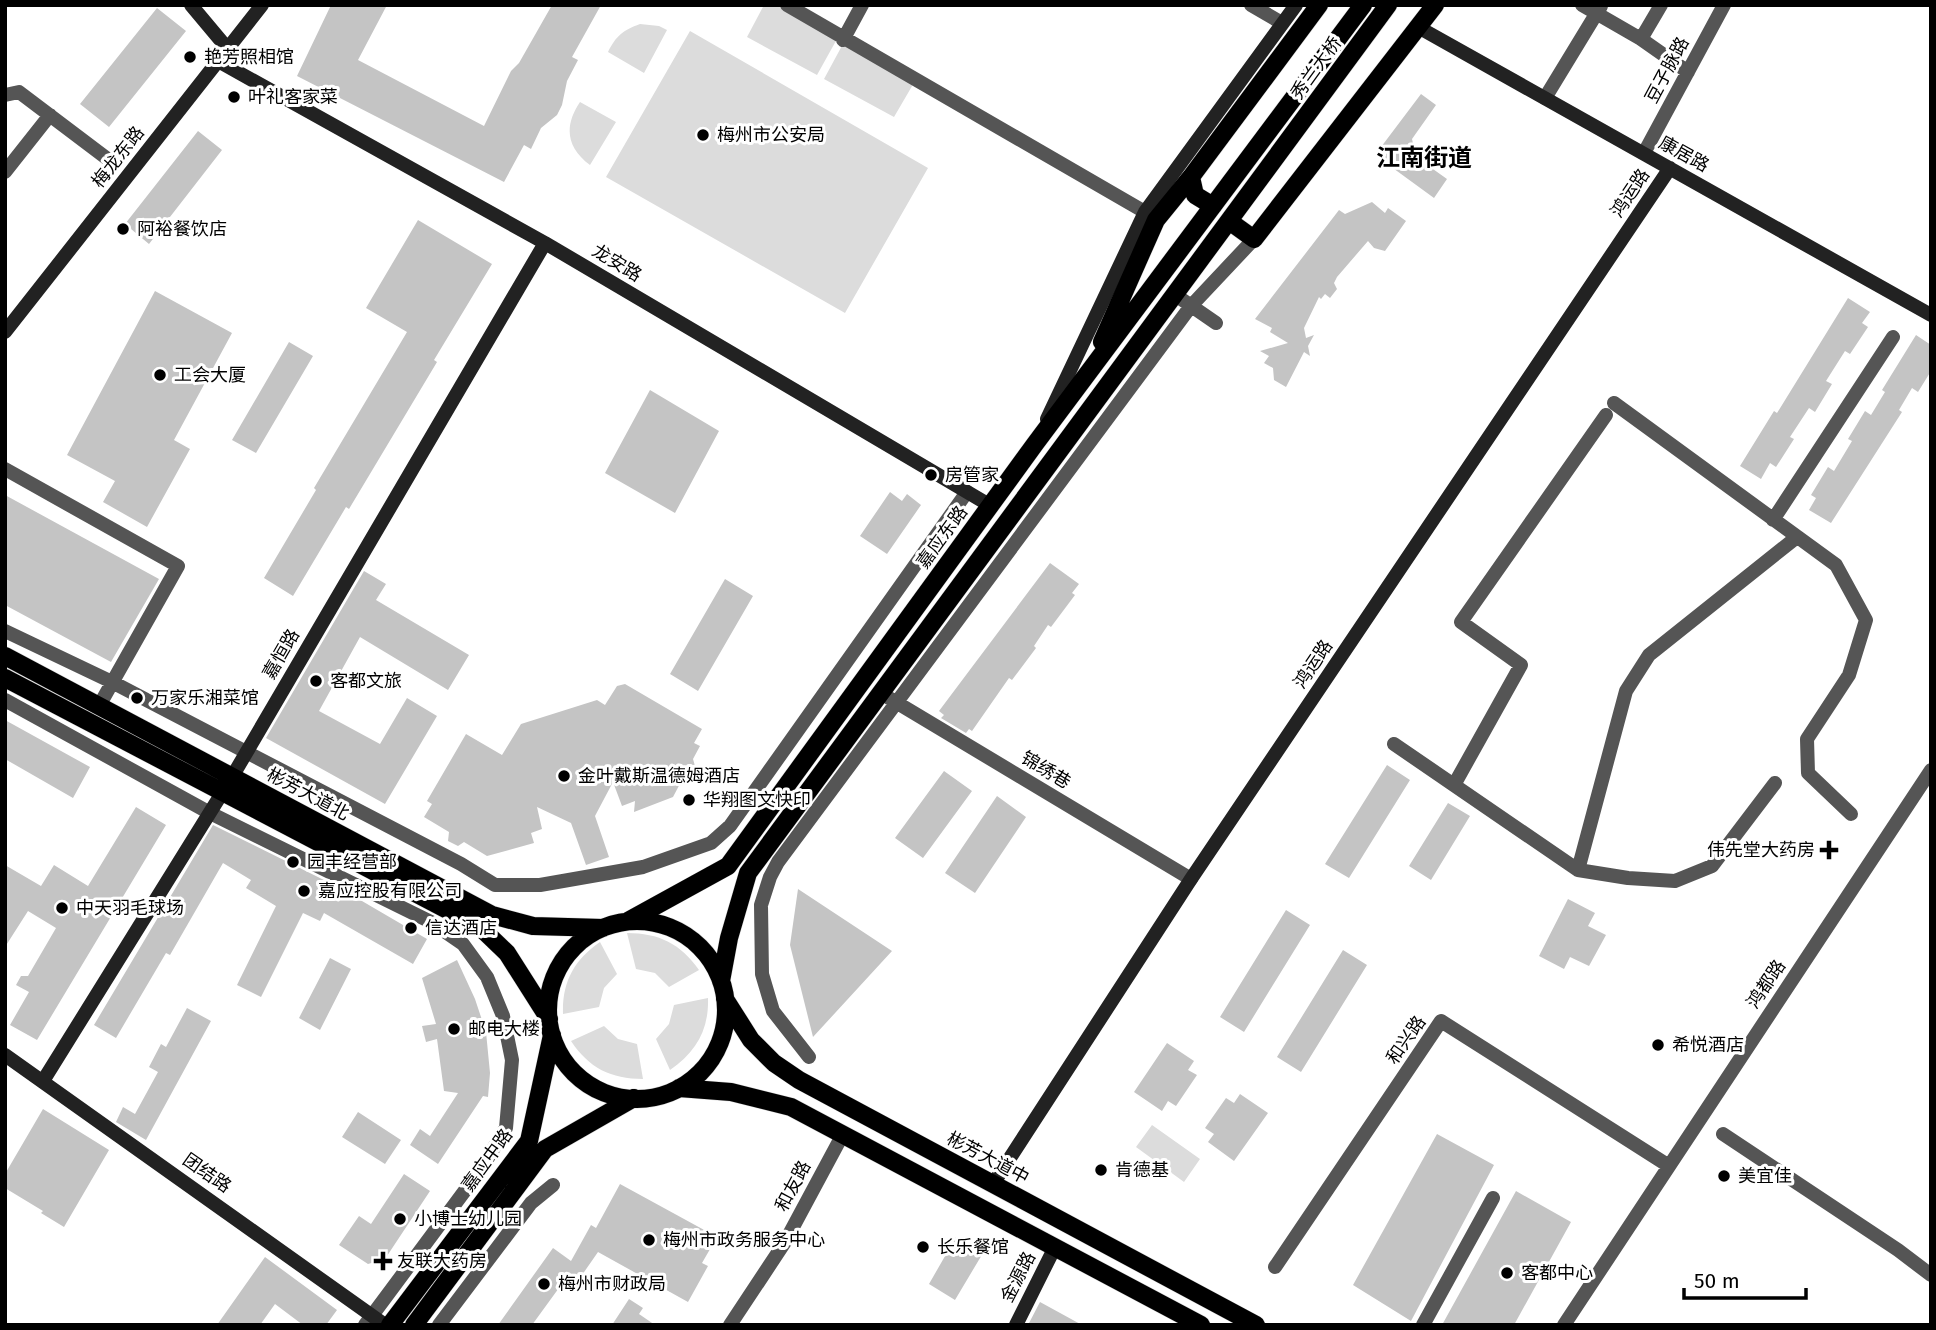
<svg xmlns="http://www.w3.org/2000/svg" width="1936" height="1330" font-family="'Fira Sans','Noto Sans SC',sans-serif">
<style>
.green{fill:#dcdcdc}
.building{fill:#c4c4c4}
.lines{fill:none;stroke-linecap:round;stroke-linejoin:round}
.primary-casing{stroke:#dbdbdb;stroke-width:19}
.street{stroke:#555;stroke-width:14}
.secondary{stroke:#222;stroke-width:14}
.primary{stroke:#000;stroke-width:18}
.poi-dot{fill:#000;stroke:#fff;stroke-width:2.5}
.labels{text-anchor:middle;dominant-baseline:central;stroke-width:6;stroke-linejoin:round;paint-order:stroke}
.poi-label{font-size:18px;fill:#000;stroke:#fff;text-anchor:start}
.street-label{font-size:18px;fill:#000;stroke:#fff}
.district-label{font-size:24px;font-weight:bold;fill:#000;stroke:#fff}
</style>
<rect width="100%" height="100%" fill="#fff"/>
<path class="green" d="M764,5H776L837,39L817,75L747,37Z
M640,24L659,26L667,30L644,73L608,52C616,36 623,30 640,24Z
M690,31L928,168L845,313L606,177Z
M844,42L915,81L894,117L824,79Z
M580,102L616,122L590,165C566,147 564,126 580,102Z
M627,933C659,933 681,944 699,970L669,987L655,973L636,969Z
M600,942L617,974L604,988L599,1007L563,1014C562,982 574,960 600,942Z
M708,998C709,1030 696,1052 670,1070L656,1039L669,1024L674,1005Z
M604,1026L618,1039L637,1044L643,1079C611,1079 589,1068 571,1041Z
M1152,1125L1200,1159L1184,1182L1136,1147Z"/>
<path class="building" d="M331,5H387L358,60L484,126L511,71L519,63L552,5H601L572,57L578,60L567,81L562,105L557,115L541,128L531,149L524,145L504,182L297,76Z
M157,8L186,31L109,127L80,104Z
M1421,94L1436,105L1412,139L1416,157L1447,179L1434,198L1375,155Z
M198,131L222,150L149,244L125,224Z
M1372,202L1385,213L1388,208L1406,221L1385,251L1374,248L1368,241L1337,277L1334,283L1337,289L1330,298L1325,294L1321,299L1319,297L1304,328L1306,338L1314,335L1308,346L1310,356L1304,352L1286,387L1274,380L1273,368L1264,363L1269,356L1260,351L1288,343L1270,332L1272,328L1255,319L1339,210L1345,214Z
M418,220L492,264L434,360L437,362L349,509L346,507L293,596L264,578L316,490L314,488L407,332L366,308Z
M155,291L232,333L174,440L190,449L147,527L103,502L115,481L67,455Z
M1848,298L1870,312L1862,323L1868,327L1850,354L1845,351L1826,381L1832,384L1815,412L1809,408L1790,437L1794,439L1776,467L1770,463L1761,479L1740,466L1774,411L1777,413Z
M1916,335L1931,345V371L1918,392L1912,388L1899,410L1902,412L1831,523L1809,510L1816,498L1811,495L1828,467L1834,471L1852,441L1848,439L1865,411L1871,415L1885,392L1882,390Z
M289,342L313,356L256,453L232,440Z
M650,390L719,431L675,513L605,473Z
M890,492L902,501L907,494L921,505L887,554L860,536Z
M5,495L159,579L111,662L5,605Z
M1050,563L1079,584L1072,593L1075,595L1051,627L1048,625L1034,646L1036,648L1012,680L1009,678L972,731L969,729L966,733L941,718L944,715L939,711Z
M364,571L386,584L376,600L469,655L448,690L360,637L319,711L380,744L407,698L437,716L385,804L266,738Z
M725,579L753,596L698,691L670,674Z
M625,684L702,729L694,743L700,746L693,759L695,766L690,774L683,778L673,797L634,812L635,801L622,806L613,782L595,816L609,857L586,865L571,823L537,807L542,829L531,833L534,843L487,856L464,842L458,846L448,841L449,832L424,817L432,804L427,801L466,734L502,755L521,724L597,700L605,705L617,686Z
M5,720L90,767L73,798L5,759Z
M1387,765L1410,780L1349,878L1325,864Z
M944,771L972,791L923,858L895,838Z
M997,796L1026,817L975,893L945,873Z
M1448,803L1470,816L1431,880L1409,866Z
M136,807L166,825L37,1040L10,1025L29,992L16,985L21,976H28L56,928L28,911L5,947V865L41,886L54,865L88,886Z
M213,825L338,887L427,939L413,964L324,913L320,921L303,913L261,997L237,985L276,906L246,888L251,880L223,863L170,955L166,953L116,1038L94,1025Z
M798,889L892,951L813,1037L790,945Z
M1568,899L1595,913L1588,926L1606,935L1589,966L1570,957L1564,969L1539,956Z
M1286,910L1310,925L1244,1032L1220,1017Z
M1343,950L1367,965L1301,1072L1277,1057Z
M330,958L351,969L320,1030L299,1018Z
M457,960L475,999L486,1032L490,1073L488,1097L483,1096L438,1164L410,1145L420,1129L430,1136L458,1093L444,1091L437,1039L426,1042L422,1026L436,1024L422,978Z
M187,1008L211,1021L146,1140L116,1122L123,1107L135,1114L158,1072L149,1067L161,1044L166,1047Z
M1167,1043L1194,1061L1188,1070L1197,1075L1176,1106L1168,1101L1162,1111L1134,1092Z
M1240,1094L1268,1113L1234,1161L1208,1142L1214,1134L1205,1128L1226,1098L1234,1103Z
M43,1109L109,1150L64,1227L41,1213L43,1211L5,1188V1174Z
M358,1112L401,1140L385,1164L342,1137Z
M1437,1134L1494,1165L1411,1321L1353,1285Z
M404,1174L430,1191L385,1259L368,1264L339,1245L359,1216L371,1224Z
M620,1184L717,1237L702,1263L708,1266L688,1302L598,1252L573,1288L564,1281L532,1325H498L553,1248L571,1261L591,1225L596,1228Z
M1516,1191L1571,1222L1514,1325H1442Z
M956,1237L983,1253L955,1300L929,1284Z
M265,1257L337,1310L326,1325H303L275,1304L260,1325H217Z
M629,1299L643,1308L639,1314L655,1325H612Z
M1040,1302L1082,1325H1028Z"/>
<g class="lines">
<g class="primary-casing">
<path id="primary" d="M1191,177L1195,195L1213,206
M1229,221L1254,239L1435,5
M1102,342L1156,220L1191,177L1319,5
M5,656L492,915L533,926L603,928
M5,678L480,927L507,953L549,1019
M628,921L728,866L1035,444L1363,5
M548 1010a89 89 0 1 1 178 0a89 89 0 1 1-178 0Z
M721,981L729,938L748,873L1388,5
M725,999L751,1040L774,1063L799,1080L1256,1325
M679,1088L731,1092L791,1107L1201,1325
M390,1325L529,1141L552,1035
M414,1325L545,1149L634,1098"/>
</g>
<path class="street" d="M787,5L1145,212
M1251,5L1282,23
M1582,5L1641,39L1688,72
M1641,39L1661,5
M843,40L862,5
M5,95L19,92L109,160
M1545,98L1601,6
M1644,153L1724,5
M5,172L50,115
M1174,294L1216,323
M1614,403L1836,565L1866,620L1849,675L1807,739L1808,773L1851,814
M5,469L178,566L99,706
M1773,520L1893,337
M5,631L112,682L461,864L495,885H540L643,867L711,843L730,826L967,492
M889,698L1191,879
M5,700L210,813L431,922L463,944L487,977L503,1016L512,1060L506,1128L481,1169L365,1325
M1394,744L1578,870L1628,878L1675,881L1712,866L1775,783
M1454,785L1521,665L1461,622L1606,415
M1578,870L1626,691L1649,655L1797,537
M809,1057L773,1011L762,974L761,905L770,877L778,862L1191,306L1254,239
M1723,1134L1898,1250L1931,1275
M1275,1267L1441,1021L1669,1166
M439,1325L531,1203L553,1185
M730,1325L785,1242L843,1134
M1423,1325L1493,1198
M1564,1325L1931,770"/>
<path class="secondary" d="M191,5L227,48
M1418,27L1931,315
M218,61L545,243L991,506
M5,332L262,5
M1047,419L1145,212L1296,5
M5,1055L385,1325
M43,1081L232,777L545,243
M993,1184L1191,879L1670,168
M1016,1325L1055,1247"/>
<use href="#primary" class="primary"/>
</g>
<g class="poi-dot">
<circle cx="190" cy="57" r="7"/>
<circle cx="234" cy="97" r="7"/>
<circle cx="703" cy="135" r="7"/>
<circle cx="123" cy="229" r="7"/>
<circle cx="160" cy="375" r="7"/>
<circle cx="931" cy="475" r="7"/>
<circle cx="316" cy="681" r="7"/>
<circle cx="137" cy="698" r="7"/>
<circle cx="564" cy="776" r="7"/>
<circle cx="689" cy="800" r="7"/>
<path d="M1825.5 839.5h7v7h7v7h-7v7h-7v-7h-7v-7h7z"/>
<circle cx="293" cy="862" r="7"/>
<circle cx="304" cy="891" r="7"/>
<circle cx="62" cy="908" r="7"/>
<circle cx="411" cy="928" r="7"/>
<circle cx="454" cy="1029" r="7"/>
<circle cx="1658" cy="1045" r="7"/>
<circle cx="1101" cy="1170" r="7"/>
<circle cx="1724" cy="1176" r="7"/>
<circle cx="400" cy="1219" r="7"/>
<circle cx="649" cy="1240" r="7"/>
<circle cx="923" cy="1247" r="7"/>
<path d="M379.5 1250.5h7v7h7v7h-7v7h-7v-7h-7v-7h7z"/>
<circle cx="1507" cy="1273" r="7"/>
<circle cx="544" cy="1284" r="7"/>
</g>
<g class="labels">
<g class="poi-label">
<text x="204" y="57">艳芳照相馆</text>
<text x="248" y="97">叶礼客家菜</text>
<text x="717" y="135">梅州市公安局</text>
<text x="137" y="229">阿裕餐饮店</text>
<text x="174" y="375">工会大厦</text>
<text x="945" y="475">房管家</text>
<text x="330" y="681">客都文旅</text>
<text x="151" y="698">万家乐湘菜馆</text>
<text x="578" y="776">金叶戴斯温德姆酒店</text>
<text x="703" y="800">华翔图文快印</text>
<text x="1815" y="850" text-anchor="end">伟先堂大药房</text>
<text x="307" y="862">园丰经营部</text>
<text x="318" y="891">嘉应控股有限公司</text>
<text x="76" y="908">中天羽毛球场</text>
<text x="425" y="928">信达酒店</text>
<text x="468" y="1029">邮电大楼</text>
<text x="1672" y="1045">希悦酒店</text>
<text x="1115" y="1170">肯德基</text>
<text x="1738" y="1176">美宜佳</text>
<text x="414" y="1219">小博士幼儿园</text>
<text x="663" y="1240">梅州市政务服务中心</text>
<text x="937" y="1247">长乐餐馆</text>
<text x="397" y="1261">友联大药房</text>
<text x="1521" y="1273">客都中心</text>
<text x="558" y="1284">梅州市财政局</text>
</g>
<g class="street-label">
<text transform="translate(1316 68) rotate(-54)">秀兰大桥</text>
<text transform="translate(1667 70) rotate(-62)">豆子脉路</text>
<text transform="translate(1684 154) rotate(29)">康居路</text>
<text transform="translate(118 157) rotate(-52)">梅龙东路</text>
<text transform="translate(1630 193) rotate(-56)">鸿运路</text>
<text transform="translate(617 263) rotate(31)">龙安路</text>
<text transform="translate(942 537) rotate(-54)">嘉应东路</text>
<text transform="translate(281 654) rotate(-60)">嘉恒路</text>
<text transform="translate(1313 664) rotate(-56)">鸿运路</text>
<text transform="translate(1046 770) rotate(31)">锦绣巷</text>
<text transform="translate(308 794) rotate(28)">彬芳大道北</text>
<text transform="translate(1766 984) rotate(-56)">鸿都路</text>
<text transform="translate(1406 1040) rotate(-55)">和兴路</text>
<text transform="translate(988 1158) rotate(28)">彬芳大道中</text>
<text transform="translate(487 1160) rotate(-54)">嘉应中路</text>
<text transform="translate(207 1173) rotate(35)">团结路</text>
<text transform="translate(793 1186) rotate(-62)">和友路</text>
<text transform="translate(1018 1277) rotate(-63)">金源路</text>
</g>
<g class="district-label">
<text x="1424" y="158">江南街道</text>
</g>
</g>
<rect width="1936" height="1330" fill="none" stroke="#000000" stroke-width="14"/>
<path d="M1684 1288v10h122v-10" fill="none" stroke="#000000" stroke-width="3.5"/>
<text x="1694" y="1288" font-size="21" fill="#000000" stroke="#ffffff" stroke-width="5" paint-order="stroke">50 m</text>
</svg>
